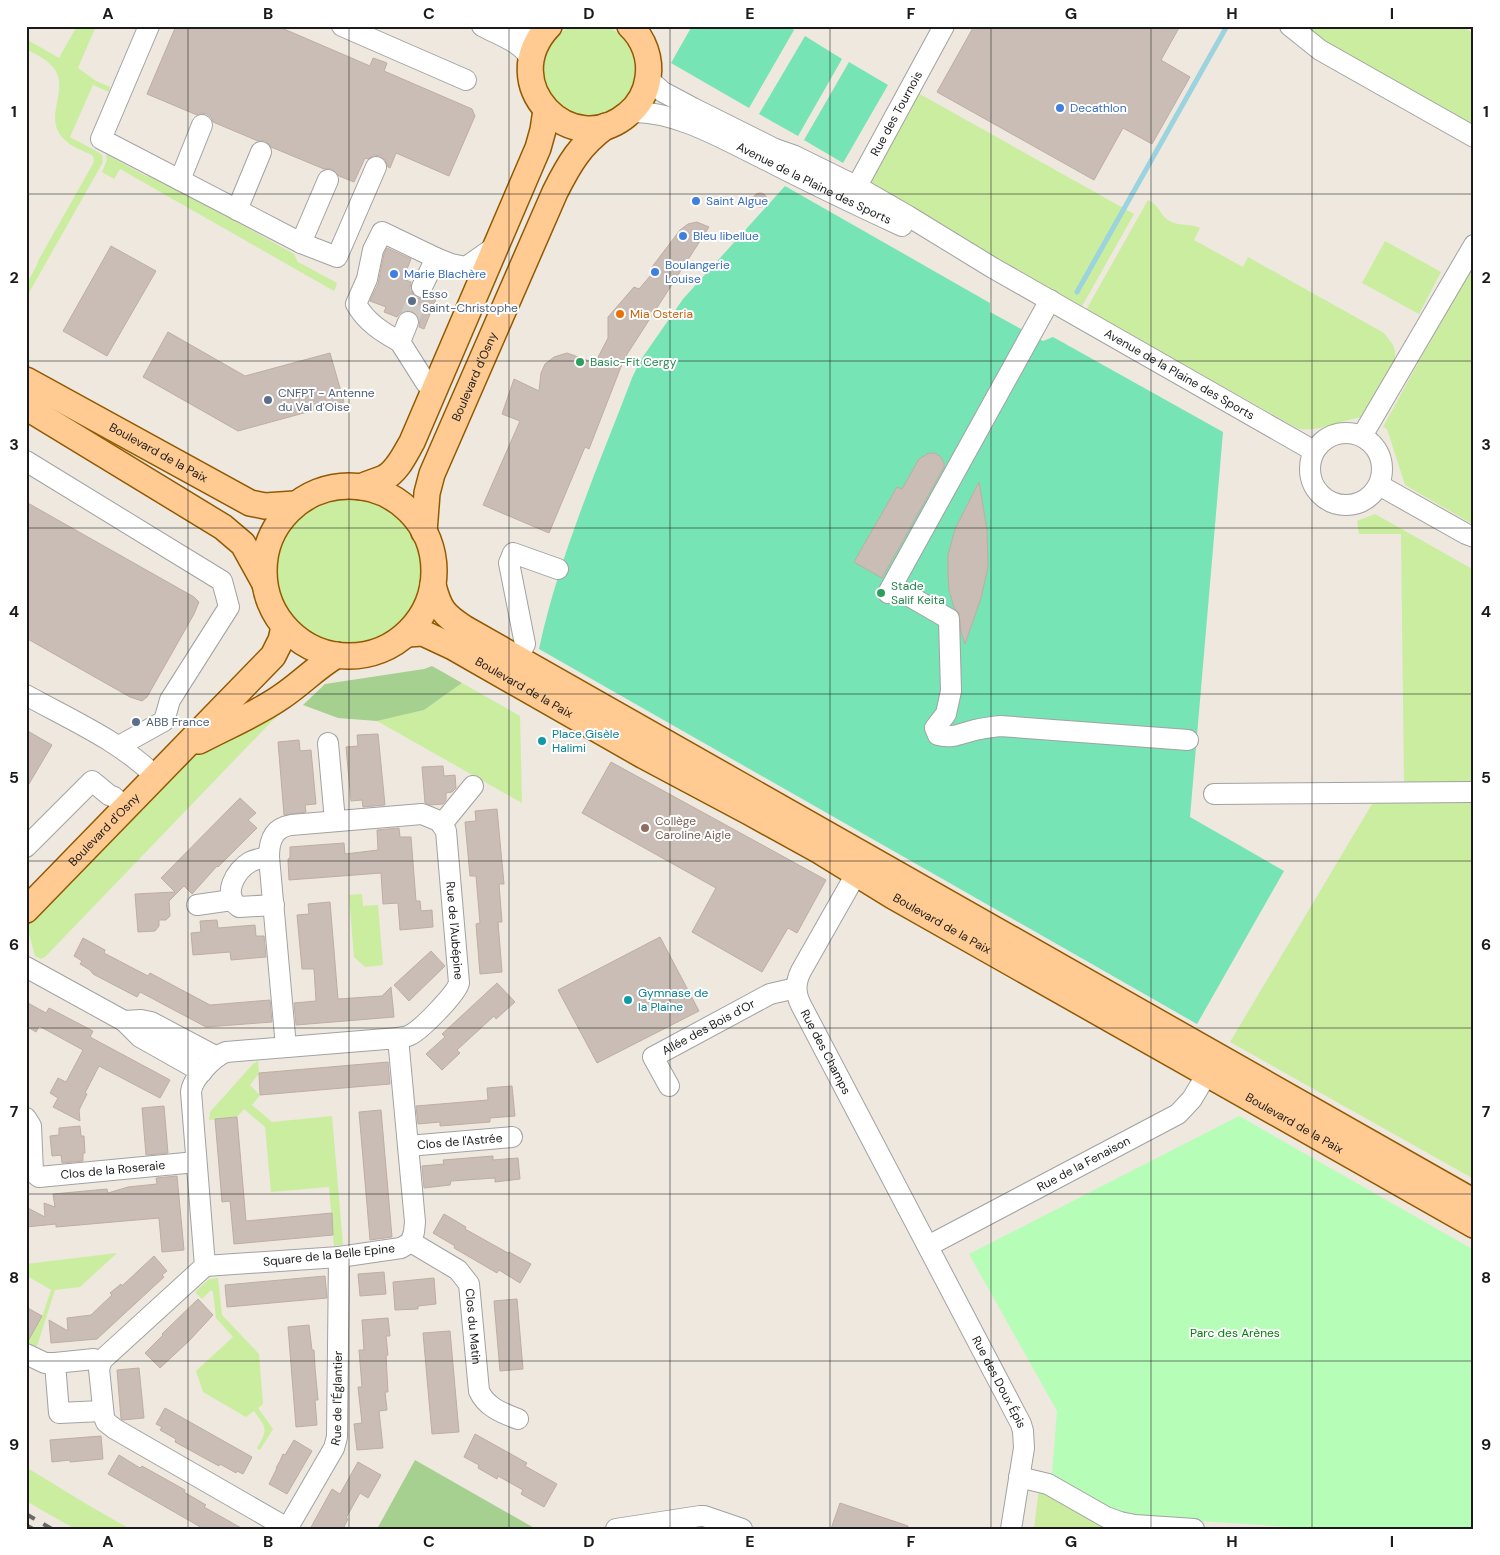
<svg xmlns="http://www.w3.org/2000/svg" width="1500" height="1555" font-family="'DM Sans',sans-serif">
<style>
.grass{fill:#caeda0}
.forest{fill:#a6d090}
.park{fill:#b6fdb8}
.pitch{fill:#76e4b4}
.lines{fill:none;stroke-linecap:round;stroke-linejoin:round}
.stream{stroke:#9bd3df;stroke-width:5}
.building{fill:#c9bdb5;stroke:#c0ada1}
.minor-tunnel{stroke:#cec9c2;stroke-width:20;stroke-dasharray:20 10;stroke-linecap:butt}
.minor-casing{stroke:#a2a2a2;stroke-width:22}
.major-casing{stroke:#925a00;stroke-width:28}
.minor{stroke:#fff;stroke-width:20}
.major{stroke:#ffcb93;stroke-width:25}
.rail{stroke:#696969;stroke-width:4;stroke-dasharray:10 10;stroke-linecap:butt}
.grid{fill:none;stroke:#1b1b1b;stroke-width:1;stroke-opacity:0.55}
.shop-dot{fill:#3f7fe0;stroke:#fff;stroke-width:2}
.service-dot{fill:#5c6f8a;stroke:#fff;stroke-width:2}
.food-dot{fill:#e8710a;stroke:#fff;stroke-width:2}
.leisure-dot{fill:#2e9e5b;stroke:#fff;stroke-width:2}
.culture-dot{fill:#0f9aa8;stroke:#fff;stroke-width:2}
.education-dot{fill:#8d6e63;stroke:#fff;stroke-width:2}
.labels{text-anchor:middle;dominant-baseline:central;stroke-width:4;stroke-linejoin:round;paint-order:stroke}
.shop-label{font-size:12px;fill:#366cbe;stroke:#fff;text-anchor:start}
.street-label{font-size:12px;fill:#1b1b1b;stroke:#fff}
.service-label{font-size:12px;fill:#4e5e75;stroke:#fff;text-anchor:start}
.food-label{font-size:12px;fill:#c56008;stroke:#fff;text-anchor:start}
.leisure-label{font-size:12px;fill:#27864d;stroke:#fff;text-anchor:start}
.culture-label{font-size:12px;fill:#0d838f;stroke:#fff;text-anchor:start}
.education-label{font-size:12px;fill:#785e54;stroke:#fff;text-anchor:start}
.park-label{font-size:12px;fill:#037e07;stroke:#fff}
.neatline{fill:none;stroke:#1b1b1b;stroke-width:2}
.grid-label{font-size:16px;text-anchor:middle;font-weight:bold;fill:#1b1b1b}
</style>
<rect width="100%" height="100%" fill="#eee8df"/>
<path class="grass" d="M543 69a46 46 0 1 1 92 0a46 46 0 1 1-92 0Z
M77,26H96L78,68L96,81L110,87L109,92L93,85L70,137L98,152L102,155L103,162L26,298V285L37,265L38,261L94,162L93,156C83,150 70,147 63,138C42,117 72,87 52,66C45,58 35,54 26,49V39L59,58Z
M1306,26H1462L1474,34V128L1326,45Z
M918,93L1134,214L1081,308L872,187L870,181Z
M106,154L144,175L160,179L294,254L298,262L337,283L334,291L120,169L114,179L102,172L107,160Z
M1148,200C1160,206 1159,214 1168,220C1178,227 1190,223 1200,228L1194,240L1243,267L1248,257L1384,333L1393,345L1395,351V363L1365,417C1342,419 1321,432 1299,429L1086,310Z
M1385,241L1441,272L1419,314L1362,283Z
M1474,261V525L1405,485L1387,429L1383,427Z
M275 571a74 74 0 1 1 148 0a74 74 0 1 1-148 0Z
M1375,514L1474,570V784L1404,783L1401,534H1359L1357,521Z
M462,683L520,716L522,803L377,721L424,710Z
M297,698L270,723L45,957L41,959L35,956L26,922L200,749Z
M1474,798V1179L1230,1042L1375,799Z
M362,894L363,906L378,905L383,965L365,967L354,957L349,895Z
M258,1061L259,1073L250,1085L260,1095L252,1105L272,1122L332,1116L343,1245L334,1246L329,1187L271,1192L265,1127L244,1109L237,1117L209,1120L210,1112L253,1064Z
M117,1253L80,1287L55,1290L36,1349L26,1344L43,1314L51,1290L26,1275V1264Z
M218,1278L222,1315L259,1354L263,1404L258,1408L273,1429L260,1450L257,1448C268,1429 267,1429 254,1411L246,1417L203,1392L196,1371L233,1337L216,1318L213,1292L211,1290L202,1299L195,1292L209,1279Z
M26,1467L88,1505L130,1529H75L26,1501Z
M1039,1488L1119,1529H1034Z"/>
<path class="forest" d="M432,666L462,683L424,710L377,721L338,718L303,705L325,684L424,669Z
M415,1460L536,1529H377Z"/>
<path class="park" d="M1239,1116L1474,1250V1529H1321L1124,1516L1052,1474L1057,1411L969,1254Z"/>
<path class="pitch" d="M692,26H788L794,30L749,108L671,63Z
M805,36L842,59L798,136L759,114Z
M849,62L888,85L843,163L804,140Z
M785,186L990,303V312L1043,341L1053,337L1223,432L1190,817L1284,871L1197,1024L539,649C559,556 598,467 632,378L640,361L683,299Z"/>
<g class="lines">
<path class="stream" d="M1077,292L1227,26"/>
</g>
<path class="building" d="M176,26H277L370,66L373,58L387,63L384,71L472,109L475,116L449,176L396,153L390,168L388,167L385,160L380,156L374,155L368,159L365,158L354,182L339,176L332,169H324L271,147L266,141H258L213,122L211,117L207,114L201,113L197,115L147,94Z
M974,26H1180L1161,60L1190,77L1152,144L1123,128L1094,180L937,92Z
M753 200a7 7 0 1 1 14 0a7 7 0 1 1-14 0Z
M697,222L709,227L624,359L589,449L585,447L549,533L483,505L520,421L502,414L514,379L539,391L541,373L545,364L554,357L567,353L595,363L608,338V317L634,287L639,289L651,275L652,267L680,230L688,224Z
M111,246L156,271L107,356L63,331Z
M387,248L411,259L403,279L411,282L410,288L413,294L417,298L422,299L428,297L433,292L438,294L424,329L419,327L420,320L417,314L413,311L406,310L400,313L397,317L384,312L386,307L370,301L378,284L384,254Z
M168,332L245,376L330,353L344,402L238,431L143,377Z
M929,453H934L940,456L944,463V467L882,578L854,562L897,487L902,489L919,459Z
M979,482L987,530L988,567L981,598L965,644L961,632L959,613L954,608L949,590L948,577V555L955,529Z
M26,502L194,597L199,602L194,614L147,697L142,701L130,697L26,638Z
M26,730L52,745L26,789Z
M378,734L385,805L363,807L362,800L351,801L346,747L358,746L357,735Z
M299,740L300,751L311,750L316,804L305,805L306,812L284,815L278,742Z
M611,762L826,880L797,933L788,928L762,972L692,932L716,888L582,813Z
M443,766L444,776L455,775L456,788L452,792L446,793V800L443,804L430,805L425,803L422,767Z
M240,798L256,813L248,820L257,828L218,867L217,866L192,894L184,886L169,901L170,916L166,920H159V926L155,931L138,932L135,894L175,892L161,878Z
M497,809L504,884H499L502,922H498L502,972L480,974L476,924L480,923L476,876H470L465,822L476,821L475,811Z
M399,828L400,837H411L416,901H420L421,911L432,910L433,927L400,930L398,903L383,904L381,873L289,880L288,859L290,858V847L344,843L345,854L378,850L377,830Z
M330,902L338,999L382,996L391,987L394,1017L296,1025L294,1003L316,1001L314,969H302L297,915L309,914L308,904Z
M217,920L218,928L255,925L256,936H264L266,957L231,960L230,952L193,955L191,933L201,932L200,921Z
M660,937L699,1011L597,1063L558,990Z
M83,938L105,950L104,953L148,976L150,973L210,1005L270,1000L272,1022L206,1027L140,992L137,997L93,974L90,970L80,964L82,961L74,956Z
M431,951L445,966L409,1001L394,985Z
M497,983L515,1002L496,1019L494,1016L457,1050L460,1053L442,1070L426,1054L445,1037L442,1034Z
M26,1002L46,1013L49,1008L93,1031L90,1037L170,1080L160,1098L99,1066L85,1093L87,1094L79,1110L80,1121L53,1107L58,1098L50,1093L58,1078L66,1082L83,1050L39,1026L36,1032L26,1026Z
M388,1062L390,1084L260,1095L259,1073Z
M512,1086L515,1116L490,1118V1122L440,1126V1122L418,1124L416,1106L488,1100L487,1088Z
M164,1106L168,1153L146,1155L142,1108Z
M381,1110L392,1237L370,1240L359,1112Z
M237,1117L246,1221L332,1213L333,1235L234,1244L230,1201L222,1202L215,1119Z
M80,1126L81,1136H84L85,1153H83V1161L62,1163L61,1155L52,1156L50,1136L59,1135V1128Z
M493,1156V1160L518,1158L520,1179L495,1182V1178L451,1181L450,1185L424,1188L422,1166L444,1164L443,1160Z
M177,1176L184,1250L162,1252L159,1218L56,1227V1224L26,1227V1207L45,1217L44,1203L55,1207L53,1194L107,1189L108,1193L128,1187L157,1184L156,1178Z
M444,1214L466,1227L465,1229L508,1253L509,1252L531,1264L520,1283L499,1270L497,1273L454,1248L455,1246L433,1233Z
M154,1256L167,1271L162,1275L164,1277L97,1339L51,1343L49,1320L68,1331L67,1318L91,1315L112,1295L110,1293L121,1284L122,1286Z
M384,1272L386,1294L360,1296L358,1274Z
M325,1276L327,1298L227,1307L225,1285Z
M434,1278L436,1304L418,1306V1309L395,1310L393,1282Z
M198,1299L213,1315L190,1340L160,1368L145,1353L163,1335L162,1334Z
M517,1299L523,1369L500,1371L494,1301Z
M26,1307L42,1316L27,1343L26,1342Z
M388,1318L390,1336H386L388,1355L386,1356L388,1392H385L387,1410L379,1411L383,1448L357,1450L354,1424L362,1423L358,1387H362L359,1350H364L362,1320Z
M309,1325L312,1350H314L315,1368L318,1400H315L317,1425L296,1427L288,1327Z
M450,1331L459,1432L432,1434L423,1333Z
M139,1368L144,1418L123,1420L121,1419L117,1370Z
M165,1408L252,1457L243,1474L237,1471L236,1473L220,1464L219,1466L175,1442L176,1439L160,1430L162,1427L156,1424Z
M475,1434L527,1463L525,1466L557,1484L544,1507L521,1494L523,1490L498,1476L497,1479L478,1468L479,1465L464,1457Z
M101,1436L103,1459L70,1462V1460L52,1462L50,1440Z
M294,1440L312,1451L287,1494L269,1484L277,1468H276L280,1461L283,1454L285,1455Z
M119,1455L140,1468L142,1466L185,1490L184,1492L206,1505L204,1507L243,1529H204L108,1474Z
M358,1462L381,1475L368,1498L360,1493L346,1518L348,1519L343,1529H310L332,1489L340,1494Z
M840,1503L908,1526V1529H831Z"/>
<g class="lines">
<path class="minor-tunnel" d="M408,322L422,287"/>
<g class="minor-casing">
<g id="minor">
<path d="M149,26L101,139L301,243L337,257L376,167"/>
<path d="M342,26L466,80"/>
<path d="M482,26C498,35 525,43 531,61"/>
<path d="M498,26L529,33L544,31"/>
<path d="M1290,26L1320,50L1474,137"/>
<path id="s1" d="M648,79L663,92L693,108L775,149L795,156L856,186L908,216L993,268L1314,451"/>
<path id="s2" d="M630,112C678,110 730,143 772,163C815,185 859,206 902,226"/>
<path d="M180,180L202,125"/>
<path id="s3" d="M851,197L944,26"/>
<path d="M237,210L261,152"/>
<path d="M301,243L328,180"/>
<path d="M422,287L436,258L451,264L466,267L496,246"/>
<path d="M408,322L400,342L426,383L433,389"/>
<path d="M400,342C382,332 366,322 356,304L367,279L373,250L382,232L436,258"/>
<circle cx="1346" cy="469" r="36"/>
<path d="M1362,436L1474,245"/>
<path d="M26,461L222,581L229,607L170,700L164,721L119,746"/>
<path d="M1379,485L1466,534L1474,537"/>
<path d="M892,586L949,619L951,691L946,714L935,728L938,735C952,739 962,733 975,730C983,728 992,727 1000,726L1188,740"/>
<path d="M888,593L1050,300"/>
<path d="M518,658L525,644L509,563L513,553L558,569"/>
<path d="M26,695C71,720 120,741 156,777"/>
<path d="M328,743L335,821"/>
<path d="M1214,794L1474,792"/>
<path d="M442,824L473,786"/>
<path d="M26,847L92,781L109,795L114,797L126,808"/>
<path d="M269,857C263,858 256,859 250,862C236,870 221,895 239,907L274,905"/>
<path id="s4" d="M864,860L801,971C795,983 795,993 801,1005L1021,1424L1023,1431L1024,1448L1011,1529"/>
<path d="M197,905L232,900"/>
<path d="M26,967L124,1021"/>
<path d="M398,1038L415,1222L414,1232L411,1242L401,1248L339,1257L205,1266L191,1092C192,1079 214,1056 226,1052Z"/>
<path id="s5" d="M286,1047L269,857C269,841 273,828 291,825L422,814L439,821L446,831L459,983C456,994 421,1030 410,1035C407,1037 402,1037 398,1038"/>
<path d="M202,1072L140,1037L124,1021L141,1020L151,1022L217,1057"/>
<path id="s6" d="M669,1086L653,1057L770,994L796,988"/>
<path d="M26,1118L31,1126L33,1172"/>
<path id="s7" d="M408,1146L512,1137"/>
<path id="s8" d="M33,1172L39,1177L196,1162"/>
<path id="s9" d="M411,1242L458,1270L469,1284L479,1391C486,1407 502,1413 518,1419"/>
<path id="s10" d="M928,1246L1178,1114L1192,1099L1214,1062"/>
<path d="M205,1266L102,1360L99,1369L104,1417L106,1422L115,1429L287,1528"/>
<path d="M26,1354L45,1363H55"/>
<path d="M101,1361L94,1359L55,1363L59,1413L102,1411"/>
<path d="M1019,1477L1048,1484L1106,1517L1120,1522L1135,1525L1194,1529"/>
<path id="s11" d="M287,1529L334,1448L337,1437L339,1257"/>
<path d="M616,1529L700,1516H704L742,1529"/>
</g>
</g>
<g class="major-casing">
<g id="major">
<path d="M549,26C494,84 572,162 628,114C639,105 646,92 648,78C651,59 644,39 630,26"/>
<path id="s12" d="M26,380L250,503L265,506L295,504"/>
<path d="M26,407L223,527L243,544L264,582"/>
<circle cx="349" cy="571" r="85"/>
<path d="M361,487C369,483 377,481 384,478C397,472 405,454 412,442L538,148L543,130L546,110"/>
<path id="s13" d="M424,532L427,493L432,474L555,192C569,164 580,145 606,126"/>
<path d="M433,585C439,609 444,615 464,628L1474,1202"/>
<path id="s14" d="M407,634L423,633L453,647L644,756L751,813L820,851L893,896L1474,1225"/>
<path d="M199,741C227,726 255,715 281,697C301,684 316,667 337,655"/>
<path id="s15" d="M26,910L273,656L281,640L284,627"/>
</g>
</g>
<use href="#minor" class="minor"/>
<use href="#major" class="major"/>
<path class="rail" d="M26,1514L52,1529
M26,1525L33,1529"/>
</g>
<path class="grid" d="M188,26V1529M349,26V1529M509,26V1529M670,26V1529M830,26V1529M991,26V1529M1151,26V1529M1312,26V1529M26,194H1474M26,361H1474M26,528H1474M26,694H1474M26,861H1474M26,1028H1474M26,1194H1474M26,1361H1474"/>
<g class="shop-dot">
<circle cx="1060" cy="108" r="5"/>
<circle cx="696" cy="201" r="5"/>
<circle cx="683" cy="236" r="5"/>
<circle cx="655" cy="272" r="5"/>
<circle cx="394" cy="274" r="5"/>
</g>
<g class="service-dot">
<circle cx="412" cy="301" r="5"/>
<circle cx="268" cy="400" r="5"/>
<circle cx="136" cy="722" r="5"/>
</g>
<circle class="food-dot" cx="620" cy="314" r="5"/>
<g class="leisure-dot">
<circle cx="580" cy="362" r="5"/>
<circle cx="881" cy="593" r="5"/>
</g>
<g class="culture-dot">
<circle cx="542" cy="741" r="5"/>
<circle cx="628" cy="1000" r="5"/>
</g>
<circle class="education-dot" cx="645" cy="828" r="5"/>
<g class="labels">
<g class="shop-label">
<text x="1070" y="108">Decathlon</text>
<text x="706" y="201">Saint Algue</text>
<text x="693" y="236">Bleu libellue</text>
<text x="665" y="265">Boulangerie<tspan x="665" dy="14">Louise</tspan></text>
<text x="404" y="274">Marie Blachère</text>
</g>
<g class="street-label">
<text stroke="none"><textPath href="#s3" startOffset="95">Rue des Tournois</textPath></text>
<text stroke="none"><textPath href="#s2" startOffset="199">Avenue de la Plaine des Sports</textPath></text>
<text stroke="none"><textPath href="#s1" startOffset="609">Avenue de la Plaine des Sports</textPath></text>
<text stroke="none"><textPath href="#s13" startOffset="165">Boulevard d'Osny</textPath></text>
<text stroke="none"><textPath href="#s12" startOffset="151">Boulevard de la Paix</textPath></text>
<text stroke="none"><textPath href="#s14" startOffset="131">Boulevard de la Paix</textPath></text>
<text stroke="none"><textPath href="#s15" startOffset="112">Boulevard d'Osny</textPath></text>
<text stroke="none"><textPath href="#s14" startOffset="611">Boulevard de la Paix</textPath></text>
<text stroke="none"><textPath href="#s5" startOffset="496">Rue de l'Aubépine</textPath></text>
<text stroke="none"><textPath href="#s6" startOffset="96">Allée des Bois d'Or</textPath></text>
<text stroke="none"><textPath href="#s4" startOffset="216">Rue des Champs</textPath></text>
<text stroke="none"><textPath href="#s14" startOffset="1016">Boulevard de la Paix</textPath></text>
<text stroke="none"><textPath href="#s7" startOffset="52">Clos de l'Astrée</textPath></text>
<text stroke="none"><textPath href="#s10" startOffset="176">Rue de la Fenaison</textPath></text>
<text stroke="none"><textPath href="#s8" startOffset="82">Clos de la Roseraie</textPath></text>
<text transform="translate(329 1255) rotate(-6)">Square de la Belle Epine</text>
<text stroke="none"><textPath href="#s9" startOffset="115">Clos du Matin</textPath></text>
<text stroke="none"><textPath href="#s4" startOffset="589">Rue des Doux Épis</textPath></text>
<text stroke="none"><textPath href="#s11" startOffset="144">Rue de l'Églantier</textPath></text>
</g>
<g class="service-label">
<text x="422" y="294">Esso<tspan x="422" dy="14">Saint-Christophe</tspan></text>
<text x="278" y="393">CNFPT - Antenne<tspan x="278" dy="14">du Val d'Oise</tspan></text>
<text x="146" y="722">ABB France</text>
</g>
<g class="food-label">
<text x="630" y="314">Mia Osteria</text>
</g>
<g class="leisure-label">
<text x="590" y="362">Basic-Fit Cergy</text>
<text x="891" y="586">Stade<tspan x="891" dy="14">Salif Keita</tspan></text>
</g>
<g class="culture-label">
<text x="552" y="734">Place Gisèle<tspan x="552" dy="14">Halimi</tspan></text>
<text x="638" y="993">Gymnase de<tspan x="638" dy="14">la Plaine</tspan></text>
</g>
<g class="education-label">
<text x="655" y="821">Collège<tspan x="655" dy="14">Caroline Aigle</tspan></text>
</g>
<g class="park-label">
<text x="1235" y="1333">Parc des Arènes</text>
</g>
</g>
<rect width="1500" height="1555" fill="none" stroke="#ffffff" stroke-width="55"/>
<rect x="28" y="28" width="1444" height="1500" class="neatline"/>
<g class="grid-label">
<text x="108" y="19">A</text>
<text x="268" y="19">B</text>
<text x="429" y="19">C</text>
<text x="589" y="19">D</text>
<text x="750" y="19">E</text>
<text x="911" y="19">F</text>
<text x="1071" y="19">G</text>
<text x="1232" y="19">H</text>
<text x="1392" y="19">I</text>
<text x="14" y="117">1</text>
<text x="1486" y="117">1</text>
<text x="14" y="283">2</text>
<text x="1486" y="283">2</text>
<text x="14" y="450">3</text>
<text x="1486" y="450">3</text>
<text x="14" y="617">4</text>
<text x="1486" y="617">4</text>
<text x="14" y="783">5</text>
<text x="1486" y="783">5</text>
<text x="14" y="950">6</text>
<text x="1486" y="950">6</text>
<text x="14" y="1117">7</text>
<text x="1486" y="1117">7</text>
<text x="14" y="1283">8</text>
<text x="1486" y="1283">8</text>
<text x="14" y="1450">9</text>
<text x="1486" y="1450">9</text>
<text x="108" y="1547">A</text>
<text x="268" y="1547">B</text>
<text x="429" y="1547">C</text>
<text x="589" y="1547">D</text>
<text x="750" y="1547">E</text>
<text x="911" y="1547">F</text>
<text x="1071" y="1547">G</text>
<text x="1232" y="1547">H</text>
<text x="1392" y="1547">I</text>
</g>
</svg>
